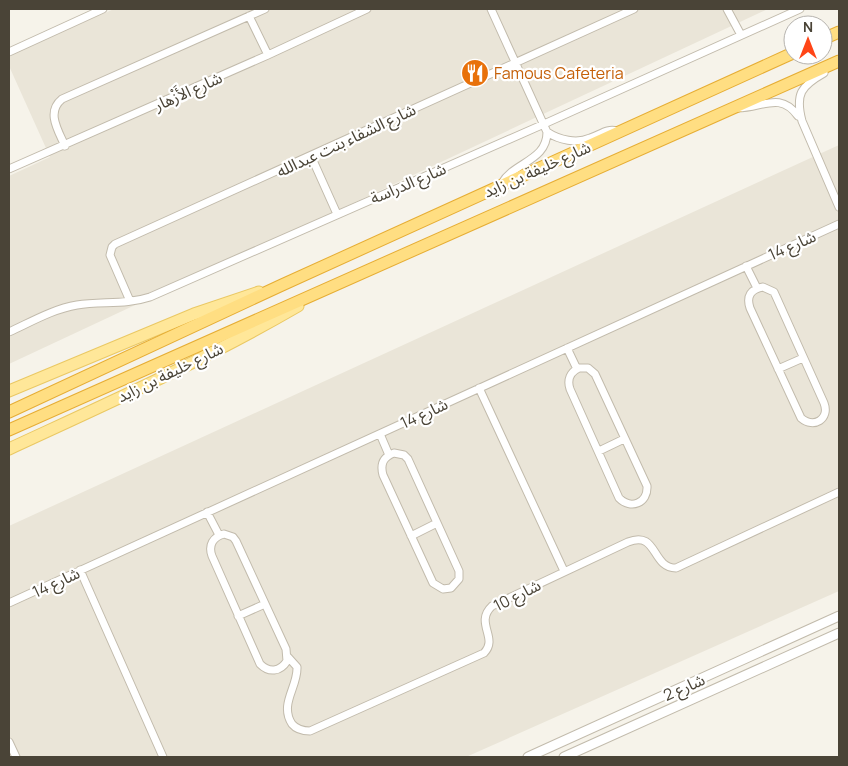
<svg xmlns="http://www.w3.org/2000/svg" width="848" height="766" font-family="Manrope,'Noto Sans Arabic',sans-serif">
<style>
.residential{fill:#eae5d8}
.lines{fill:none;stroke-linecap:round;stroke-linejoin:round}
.minor-casing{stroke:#c2bbac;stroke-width:9}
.tertiary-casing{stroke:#c2bbac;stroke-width:11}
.primary-casing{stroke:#eac863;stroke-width:13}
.trunk-casing{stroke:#e6ad34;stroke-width:13}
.minor{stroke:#fff;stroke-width:7}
.tertiary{stroke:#fff;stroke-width:9}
.primary{stroke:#ffe799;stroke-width:11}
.trunk{stroke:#ffde82;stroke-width:11}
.labels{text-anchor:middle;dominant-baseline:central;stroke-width:4.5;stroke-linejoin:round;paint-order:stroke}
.food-label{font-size:16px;fill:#c56008;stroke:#fff;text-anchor:start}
.street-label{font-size:16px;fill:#4a4437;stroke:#fff}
</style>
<rect width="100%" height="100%" fill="#f6f3ea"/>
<path class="residential" d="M114,9H768L9,364V176L50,157L9,66V54Z
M839,145V591L466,757H9V526Z"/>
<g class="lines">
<g class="minor-casing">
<path id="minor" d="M491,9L547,132C547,161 514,162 502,183
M727,9L741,35
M249,16L268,55
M9,52L103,9
M824,73C801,86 795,94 802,121L839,207
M738,108C762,108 780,91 798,116
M547,132C559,140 577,144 590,138C600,135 607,128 617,131
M65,146C58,130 46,112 62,99L265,9
M311,156L337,214
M9,169L268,55L367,9
M746,266L757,288
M763,287L774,292L824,403C830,419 814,429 801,418L750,308C746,296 751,289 763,287Z
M130,301L110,255L112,247L115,244L634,9
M9,332C31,322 53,309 77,305C101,301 126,305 150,297L544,124L800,9
M567,348L577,369
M579,368H588L595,374L647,486C648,503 631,510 619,498L570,389C567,380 570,372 579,368Z
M778,369L803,358
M479,388L564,571
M380,434L389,455
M599,451L624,439
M394,453L404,455L408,459L459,571V579L451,588L443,589L433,583L383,475C380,464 383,457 394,453Z
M207,512L219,535
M224,534L233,537L236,541L286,649L287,661C280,672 269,673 260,664L212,556C208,545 213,537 224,534Z
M411,536L437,523
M80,570L163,757
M9,603L839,224
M238,616L265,604
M288,657L297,667C298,687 279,704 292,724C297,730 303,731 310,731L484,653C499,638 474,623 492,606L628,542C658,530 651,568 676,568L839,492
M9,742L16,757"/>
</g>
<g class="tertiary-casing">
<path id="tertiary" d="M528,757L839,616
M564,757L839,633"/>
</g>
<g class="primary-casing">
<path id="primary" d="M9,391L194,314L259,292
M9,449C106,404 205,360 298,306"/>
</g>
<g class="trunk-casing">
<path id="trunk" d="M823,39L839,32
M9,412L282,285L793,53
M9,430L839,61"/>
</g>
<use href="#minor" class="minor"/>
<use href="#tertiary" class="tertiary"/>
<use href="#primary" class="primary"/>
<use href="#trunk" class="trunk"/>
</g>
<defs>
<g id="restaurant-disc" transform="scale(1.4375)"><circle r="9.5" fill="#e8710a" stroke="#fff"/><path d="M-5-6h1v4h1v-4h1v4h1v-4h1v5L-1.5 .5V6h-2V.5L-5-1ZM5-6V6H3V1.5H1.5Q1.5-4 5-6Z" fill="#fff"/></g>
</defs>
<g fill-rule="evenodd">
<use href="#restaurant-disc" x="475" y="73"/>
</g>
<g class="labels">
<g class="food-label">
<text x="494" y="73">Famous Cafeteria</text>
</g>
<g class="street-label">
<text transform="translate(188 91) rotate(-24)">شارع الأَزْهار</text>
<text transform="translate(346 140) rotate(-25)">شارع الشفاء بنت عبدالله</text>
<text transform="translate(537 169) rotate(-24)">شارع خليفة بن زايد</text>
<text transform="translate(408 183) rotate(-23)">شارع الدراسة</text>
<text transform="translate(792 245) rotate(-24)">شارع 14</text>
<text transform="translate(170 372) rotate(-26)">شارع خليفة بن زايد</text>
<text transform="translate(424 413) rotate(-25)">شارع 14</text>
<text transform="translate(56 582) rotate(-25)">شارع 14</text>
<text transform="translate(517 595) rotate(-27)">شارع 10</text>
<text transform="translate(684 687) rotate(-24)">شارع 2</text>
</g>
</g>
<rect width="848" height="766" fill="none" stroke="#4a4437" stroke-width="20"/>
<g transform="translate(808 40)"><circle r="24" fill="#ffffff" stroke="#b7b4af"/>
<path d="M0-4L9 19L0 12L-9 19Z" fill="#ff4517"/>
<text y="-8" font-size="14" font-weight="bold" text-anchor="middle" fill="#4a4437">N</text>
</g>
</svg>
